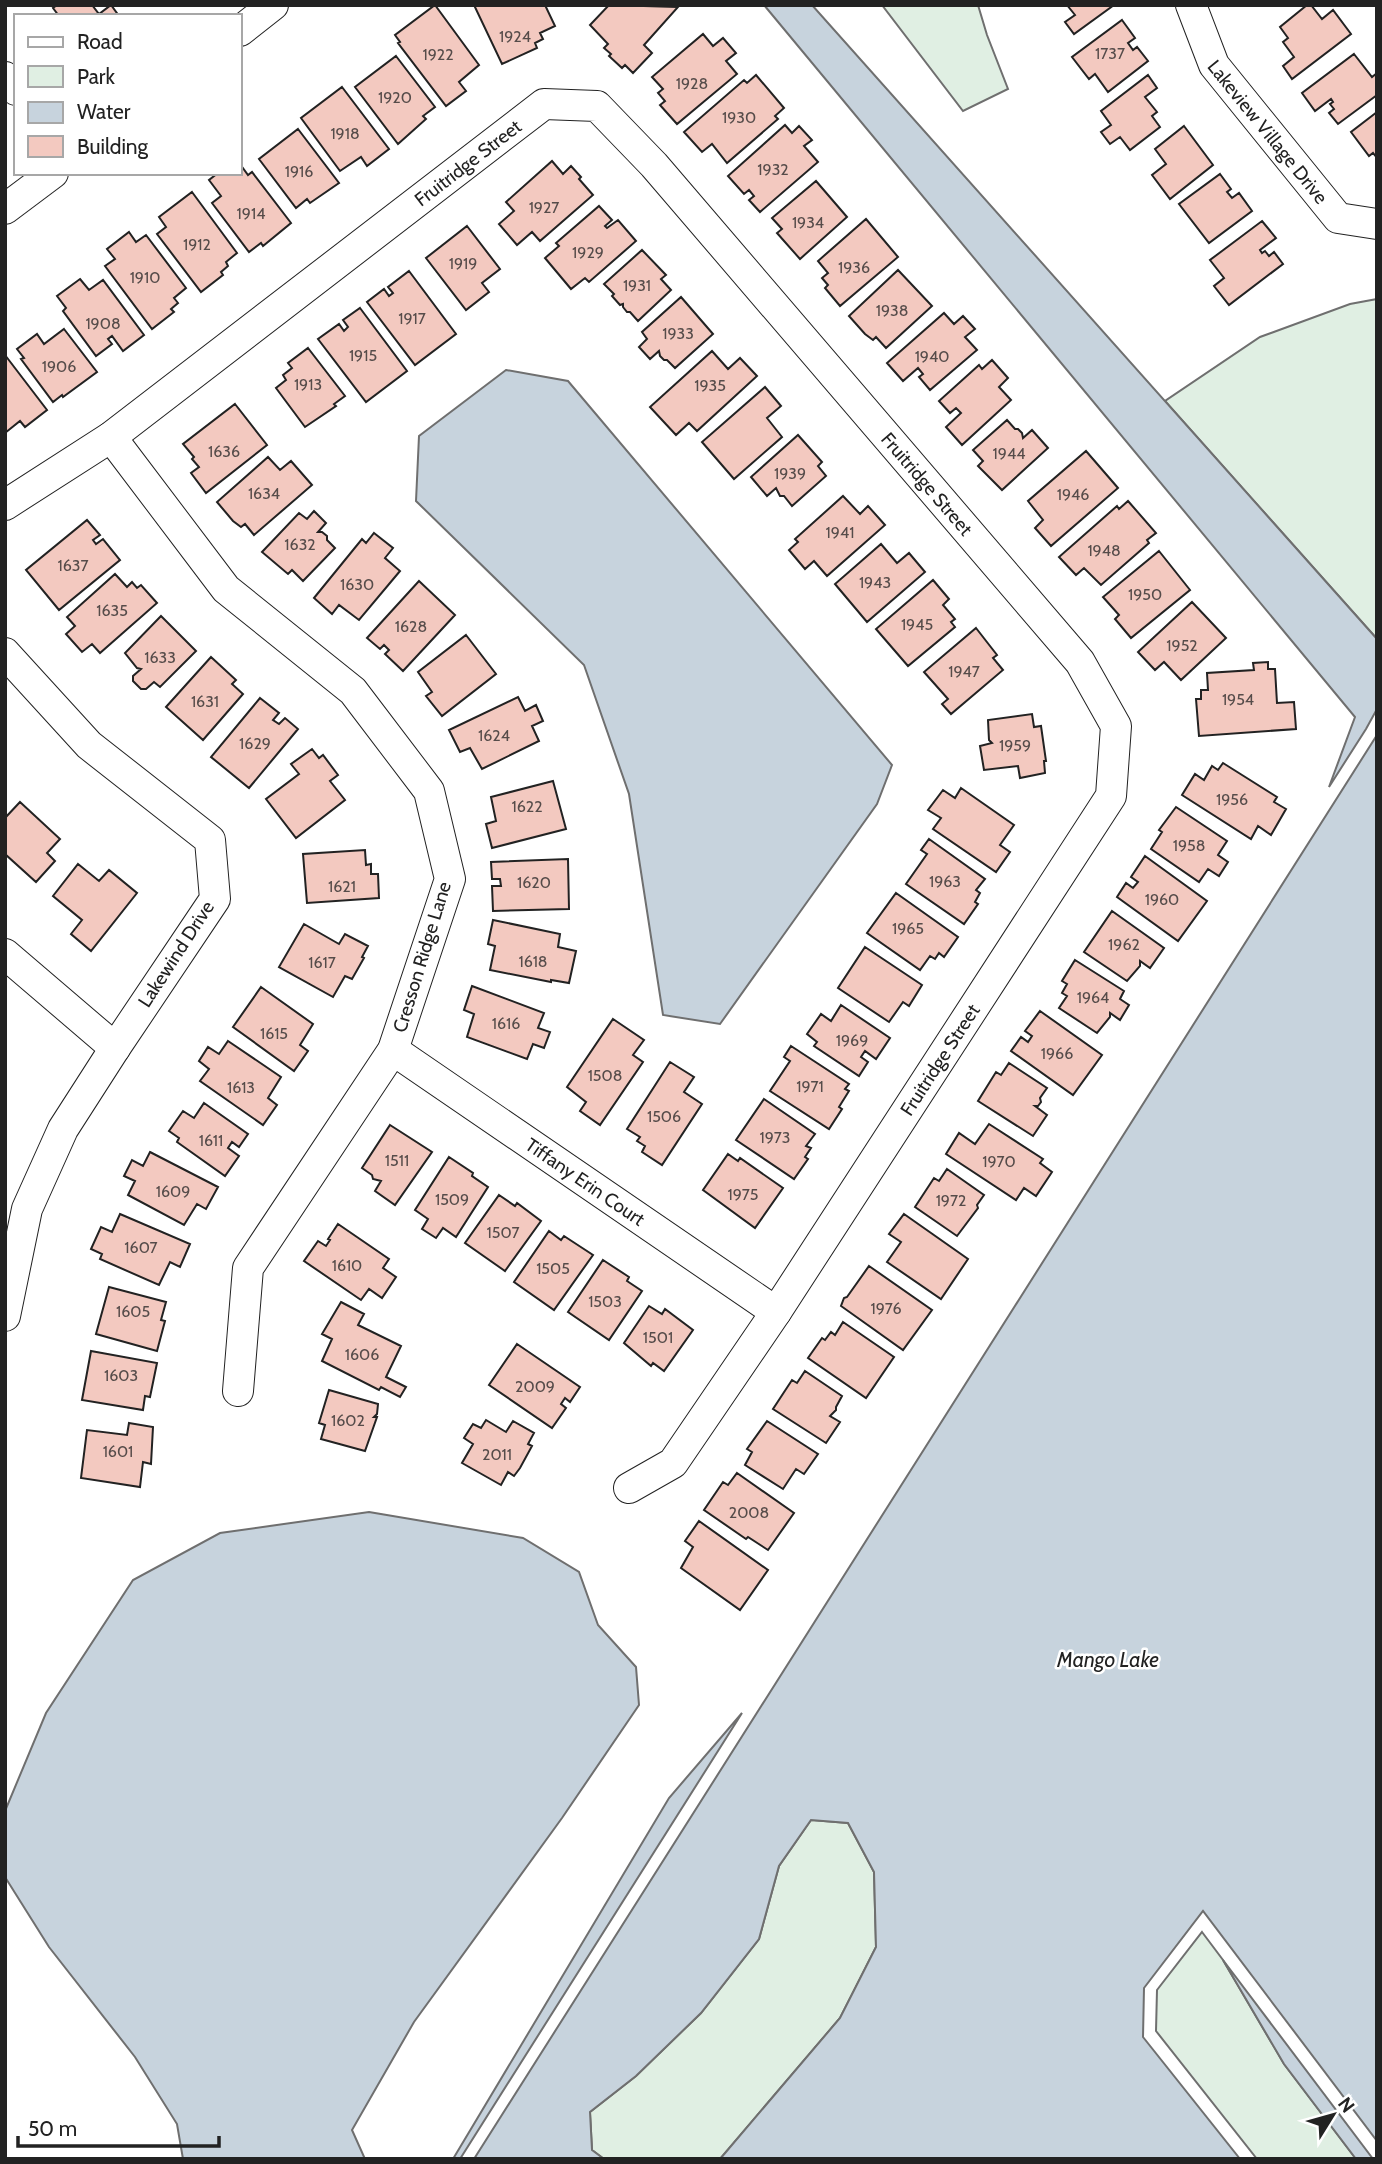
<svg xmlns="http://www.w3.org/2000/svg" width="1382" height="2164" font-family="Cabin,sans-serif">
<style>
.green{fill:#e0efe3;stroke:#6f6f6f;stroke-width:2}
.water{fill:#c7d3dd;stroke:#6f6f6f;stroke-width:2}
.building{fill:#f3c9c0;stroke:#222;stroke-width:2}
.lines{fill:none;stroke-linecap:round;stroke-linejoin:round}
.minor-casing{stroke:#222;stroke-width:32}
.minor{stroke:#fff;stroke-width:30}
.labels{text-anchor:middle;dominant-baseline:central;stroke-width:5;stroke-linejoin:round;paint-order:stroke}
.number-label{font-size:16px;fill:#564c4a}
.street-label{font-size:19px;fill:#222;stroke:#fff}
.water-label{font-size:21px;font-style:italic;fill:#222;stroke:#fff}
</style>
<rect width="100%" height="100%" fill="#fff"/>
<path class="green" d="M882,5H978L987,35L1008,89L963,111Z
M1377,299V639L1165,401L1260,337L1350,304Z
M811,1820L848,1823L874,1872L876,1947L840,2018L720,2159H604L592,2150L590,2112L636,2076L701,2013L759,1939L779,1866Z
M1202,1932L1223,1960L1284,2064L1356,2159H1257L1156,2031L1157,1990Z"/>
<path class="water" d="M764,5H812L1377,639V709L1366,729L1329,787L1355,717Z
M506,370L568,381L892,765L877,804L720,1024L663,1015L629,794L584,665L416,501L419,436Z
M1377,735V2141L1203,1911L1144,1988L1143,2037L1240,2159H720L840,2018L876,1947L874,1872L848,1823L811,1820L779,1866L759,1939L701,2013L636,2076L590,2112L592,2150L604,2159H474Z
M369,1512L523,1538L579,1572L598,1625L636,1667L639,1705L562,1818L414,2022L352,2130L365,2159H183L177,2124L135,2057L49,1947L5,1877V1811L46,1713L133,1580L220,1533Z
M742,1713L460,2159H453L669,1798Z
M1223,1960L1373,2159H1356L1284,2064Z"/>
<path class="building" d="M57,5H92L99,14L111,5L119,16H59L53,8Z
M435,5L479,65L459,82L466,91L446,106L398,43L400,42L395,35Z
M474,5H545L555,26L540,33L543,39L535,43L537,48L502,64Z
M609,5L678,7L644,45L652,53L633,73L625,65L622,68L609,56L611,54L604,48L608,44L590,25Z
M1067,5H1114L1074,34L1065,22L1075,15Z
M1307,5H1311L1322,19L1333,10L1351,34L1292,79L1283,66L1294,57L1283,42L1288,38L1280,27Z
M1122,20L1135,38L1128,43L1133,50L1137,47L1148,61L1108,92L1095,74L1089,79L1072,57Z
M703,34L713,46L723,38L736,53L726,61L737,74L677,124L660,105L665,101L658,93L663,89L652,77Z
M1354,54L1372,77L1377,73V95L1338,124L1329,113L1334,109L1330,104L1333,102L1331,99L1315,111L1302,93Z
M396,56L435,107L423,116L426,119L398,144L355,87Z
M756,75L784,108L775,116L778,119L727,163L712,144L702,152L684,132L744,80L747,83Z
M1148,75L1157,88L1145,97L1157,112L1152,116L1160,127L1130,150L1120,137L1110,144L1101,132L1111,125L1101,111Z
M342,87L389,149L367,166L361,157L340,171L301,118Z
M1377,112V158L1373,153L1369,156L1351,132Z
M785,125L792,133L799,126L812,140L804,146L818,162L760,212L749,200L754,196L749,190L744,194L728,176Z
M1184,126L1213,165L1170,199L1152,175L1166,164L1155,149Z
M298,129L339,183L310,203L307,199L296,208L259,159Z
M552,161L563,174L571,166L581,177L579,179L593,195L540,241L532,232L517,245L499,224L514,211L506,202Z
M240,164L248,175L252,172L291,223L263,246L261,243L249,252L212,203L221,196L209,180L218,173H240Z
M1220,174L1231,189L1227,192L1232,198L1239,193L1252,211L1209,243L1179,204Z
M816,181L847,217L800,259L777,233L782,229L772,218Z
M192,192L237,253L226,262L228,266L221,272L223,275L201,292L157,234L166,227L159,217Z
M599,206L612,220L605,226L607,228L618,220L636,241L589,282L585,278L571,289L545,258L559,246L556,243Z
M866,219L898,257L840,306L825,288L828,285L822,278L828,273L818,261Z
M1262,221L1276,238L1260,250L1262,253L1265,251L1269,256L1274,252L1283,264L1229,305L1214,286L1224,278L1210,260Z
M467,226L500,269L482,283L489,292L466,310L426,258Z
M129,232L136,242L146,235L186,288L174,298L178,303L171,309L174,312L152,329L105,266L115,259L107,249Z
M642,250L666,275L661,279L671,290L638,321L630,312H627L623,307V304L620,305L612,296L614,294L604,284Z
M898,270L932,306L886,348L876,337L873,340L865,334L849,316Z
M409,271L456,334L415,365L367,302L384,289L389,296L393,293L388,287Z
M80,279L89,290L103,280L144,335L123,351L112,336L108,339L112,344L96,356L63,311L66,308L57,296Z
M681,297L713,334L675,368L667,360H664L660,356L659,351L650,359L639,347L647,339L642,332Z
M360,308L407,371L366,402L318,339L339,324L344,331L348,327L343,320Z
M944,313L954,324L963,316L975,329L965,337L977,350L930,390L919,377L923,374L918,368L903,381L887,363Z
M64,329L97,372L63,397L62,395L53,402L21,359L24,358L17,349L37,334L44,344Z
M308,348L345,396L334,404L336,406L305,427L276,388L286,380L283,375L292,368L288,363Z
M712,351L728,369L740,358L757,376L697,431L689,423L676,435L650,407Z
M5,355L47,410L25,427L20,421L5,433Z
M992,360L1008,378L999,387L1011,400L962,445L946,427L961,413L956,408L950,413L939,401L979,365L982,369Z
M765,387L781,406L767,418L782,437L734,479L702,442Z
M235,404L267,445L206,493L191,473L199,467L192,459L194,457L183,444Z
M1007,420L1015,429H1018L1022,433L1023,438L1032,430L1048,448L1002,490L978,466L983,461L973,450Z
M798,435L822,462L818,466L826,476L792,506L784,496H780L776,488L767,496L751,477Z
M1086,451L1118,488L1051,546L1035,528L1043,520L1028,501Z
M268,457L280,470L291,461L312,485L254,535L245,524L241,527L233,521L217,502Z
M843,496L860,514L868,506L885,525L827,576L814,561L805,569L789,550L798,542L795,539Z
M1128,501L1156,533L1147,540L1149,543L1101,585L1084,568L1076,575L1059,557L1117,506L1119,509Z
M314,511L326,523L318,532H322L327,536V540L335,548L303,581L292,570L288,574L262,552L299,513L307,519Z
M87,520L100,535L93,540L96,544L103,539L120,560L59,610L26,570Z
M374,533L393,548L385,558L400,571L359,620L339,605L332,614L314,598L362,539L366,543Z
M881,544L897,563L909,553L925,572L867,622L835,584Z
M1159,551L1190,590L1131,638L1115,619L1119,615L1103,597Z
M115,574L127,587L132,582L137,588L141,585L157,603L100,653L92,644L82,652L66,634L75,626L67,617Z
M933,580L949,599L943,605L955,619L951,622L955,627L908,666L876,629Z
M419,581L455,615L403,671L385,654L389,650L384,645L380,649L367,638Z
M1192,602L1226,638L1181,680L1164,662L1155,670L1138,652Z
M161,616L196,651L160,687L154,682L146,689H141L133,681V676L141,669L137,668L125,653Z
M976,628L997,655L993,658L1003,670L951,714L942,704L948,699L924,672Z
M466,635L496,674L442,716L426,696L432,692L418,672Z
M211,657L236,680L232,684L243,694L203,740L166,707Z
M1268,662V669H1275L1277,703L1294,702L1296,729L1199,736L1196,699H1201V690H1208L1207,673L1254,670L1253,663Z
M518,697L525,711L536,705L543,721L532,726L539,741L482,769L470,748L460,752L449,730Z
M260,698L279,713L273,720L279,724L285,718L298,729L249,788L211,757Z
M1032,714L1034,727L1041,726L1046,761H1044L1045,773L1020,778L1018,766L984,770L980,746L992,743L989,740L988,720Z
M312,749L319,758L323,755L338,775L330,781L345,800L296,838L266,799L299,774L291,764Z
M1223,763L1277,797L1274,802L1286,809L1271,835L1258,826L1251,839L1182,795L1195,774L1204,780L1212,766L1218,770Z
M553,781L566,829L492,848L486,824L496,821L491,797Z
M961,788L1014,825L1000,845L1010,852L996,872L933,829L941,818L928,810L943,790L955,798Z
M20,802L60,839L47,853L55,861L36,882L6,855L5,856V818Z
M1176,807L1227,841L1218,855L1228,862L1219,876L1208,869L1199,882L1151,849L1162,832L1159,830Z
M929,839L985,879L976,890L980,893L975,902L978,904L964,924L906,884L927,854L921,850Z
M365,850L366,865L371,864V874H378L379,898L307,903L303,854Z
M1145,856L1207,901L1178,941L1117,897L1126,883L1133,888L1138,882L1131,877Z
M568,859L569,909L493,911L492,886H501L500,879H492L491,862Z
M78,864L99,881L109,870L137,893L91,951L71,934L82,920L53,896Z
M896,893L958,937L944,957L939,953L935,959L930,956L920,970L867,933Z
M1112,911L1164,948L1150,968L1140,961V966L1127,981L1084,952Z
M493,920L560,934L558,947L576,951L569,983L551,980V982L490,970L495,946L488,944Z
M304,924L339,944L345,934L368,946L362,957L364,958L352,979L345,976L333,997L279,967Z
M865,947L922,985L909,1006L903,1002L889,1022L838,988Z
M1075,960L1124,991L1120,999L1129,1005L1120,1020L1110,1013V1017L1097,1033L1059,1008L1067,996L1062,993L1067,984L1062,981Z
M472,986L544,1013L538,1028L550,1032L544,1048L533,1044L527,1059L467,1037L474,1014L464,1010Z
M261,987L313,1024L300,1045L308,1051L294,1071L233,1027Z
M841,1005L890,1038L876,1059L865,1051L861,1057L868,1062L859,1076L814,1046L817,1042L807,1034L821,1014L831,1021Z
M1040,1011L1102,1055L1073,1095L1011,1051L1021,1037L1028,1042L1032,1036L1025,1031Z
M613,1019L644,1040L633,1055L643,1062L600,1125L580,1111L586,1102L567,1087Z
M228,1041L281,1077L268,1098L277,1105L263,1125L200,1081L209,1069L199,1061L208,1047L219,1054Z
M791,1046L849,1084L845,1089L849,1091L839,1107L842,1109L829,1129L770,1091L790,1061L784,1057Z
M670,1062L694,1077L684,1092L702,1104L662,1165L642,1152L645,1146L637,1141L640,1137L627,1129Z
M1009,1063L1047,1088L1040,1098L1041,1102L1038,1106H1035L1047,1115L1033,1136L978,1101L996,1072L1001,1075Z
M764,1099L815,1134L806,1146L811,1148L805,1157L808,1159L794,1179L736,1140Z
M204,1103L248,1134L239,1147L232,1142L228,1148L239,1156L225,1176L177,1142L179,1138L169,1131L183,1111L194,1118Z
M989,1124L1043,1159L1040,1163L1052,1172L1036,1196L1024,1188L1016,1200L946,1154L959,1133L975,1144Z
M390,1125L432,1152L395,1205L375,1191L381,1181L373,1179L372,1175L362,1168Z
M150,1152L218,1187L206,1209L197,1204L184,1225L128,1195L135,1181L124,1176L132,1160L143,1166Z
M728,1154L738,1161L740,1158L783,1188L755,1228L703,1190Z
M449,1157L473,1173L472,1176L488,1187L456,1237L443,1228L436,1238L422,1229L428,1219L415,1210Z
M947,1169L984,1195L977,1205L978,1208L957,1236L915,1207L934,1178L939,1181Z
M499,1195L515,1206L517,1203L541,1221L505,1271L465,1243Z
M120,1214L190,1244L180,1267L170,1262L159,1285L100,1259L102,1254L91,1249L101,1227L112,1232Z
M904,1214L968,1259L941,1299L887,1262L901,1242L889,1234Z
M338,1224L389,1259L383,1268L396,1277L382,1298L369,1289L361,1300L304,1261L318,1241L326,1246L330,1240L328,1239Z
M549,1231L561,1240L564,1236L593,1255L554,1310L514,1282Z
M603,1260L629,1277L627,1281L642,1291L609,1340L568,1312Z
M869,1266L932,1310L903,1350L841,1306L844,1298L847,1297Z
M109,1287L166,1302L161,1320L165,1321L157,1351L96,1334Z
M341,1302L364,1314L358,1325L401,1346L386,1377L406,1387L400,1397L381,1387L379,1390L322,1361L332,1339L322,1334Z
M649,1306L662,1314L665,1309L693,1330L664,1371L653,1363L651,1366L624,1343Z
M843,1322L894,1357L866,1398L808,1358L822,1338L825,1340L831,1332L835,1335Z
M517,1344L580,1387L570,1402L565,1398L561,1404L566,1408L552,1428L489,1385Z
M91,1351L157,1363L150,1397L145,1396L143,1410L82,1400Z
M805,1371L842,1396L836,1407V1410L830,1416L840,1422L826,1443L773,1409L792,1380L797,1383Z
M329,1390L378,1404L377,1414L374,1417H377L365,1451L321,1439L325,1425L319,1423Z
M486,1420L506,1432L513,1421L534,1433L528,1444L532,1446L520,1468L514,1476L508,1472L501,1485L462,1463L473,1444L464,1438L473,1424L481,1428Z
M767,1421L818,1454L804,1474L796,1469L783,1489L745,1465L752,1452L747,1449Z
M129,1423L153,1427L151,1464L143,1462L140,1487L81,1478L87,1430L127,1435Z
M737,1473L794,1513L768,1550L748,1537L746,1539L704,1510L723,1482L728,1485Z
M699,1521L768,1570L740,1610L681,1568L693,1547L685,1541Z"/>
<g class="lines">
<g class="minor-casing">
<g id="minor">
<path id="s1" d="M1191,5L1214,65L1338,218L1377,224"/>
<path d="M240,31L273,5"/>
<path d="M5,77L16,90"/>
<path d="M5,209L53,173"/>
<path d="M111,437L226,589L353,691L429,791L450,879L393,1050L248,1268L238,1391"/>
<path id="s2" d="M5,505L111,437L544,104L597,106L654,165L1080,662L1116,726L1111,796L776,1312L673,1463L629,1488"/>
<path d="M5,653L89,745L210,840L215,899L115,1048L63,1129L27,1209L5,1316"/>
<path d="M5,954L115,1048"/>
<path id="s3" d="M393,1050L776,1312"/>
</g>
</g>
<use href="#minor" class="minor"/>
</g>
<g class="labels">
<g class="number-label">
<text x="515" y="36">1924</text>
<text x="1110" y="53">1737</text>
<text x="438" y="54">1922</text>
<text x="692" y="83">1928</text>
<text x="395" y="97">1920</text>
<text x="739" y="117">1930</text>
<text x="345" y="133">1918</text>
<text x="773" y="169">1932</text>
<text x="299" y="171">1916</text>
<text x="544" y="207">1927</text>
<text x="251" y="213">1914</text>
<text x="808" y="222">1934</text>
<text x="197" y="244">1912</text>
<text x="588" y="252">1929</text>
<text x="463" y="263">1919</text>
<text x="854" y="267">1936</text>
<text x="145" y="277">1910</text>
<text x="637" y="285">1931</text>
<text x="892" y="310">1938</text>
<text x="412" y="318">1917</text>
<text x="103" y="323">1908</text>
<text x="678" y="333">1933</text>
<text x="363" y="355">1915</text>
<text x="932" y="356">1940</text>
<text x="59" y="366">1906</text>
<text x="308" y="384">1913</text>
<text x="710" y="385">1935</text>
<text x="224" y="451">1636</text>
<text x="1009" y="453">1944</text>
<text x="790" y="473">1939</text>
<text x="264" y="493">1634</text>
<text x="1073" y="494">1946</text>
<text x="840" y="532">1941</text>
<text x="300" y="544">1632</text>
<text x="1104" y="550">1948</text>
<text x="73" y="565">1637</text>
<text x="875" y="582">1943</text>
<text x="357" y="584">1630</text>
<text x="1145" y="594">1950</text>
<text x="112" y="610">1635</text>
<text x="917" y="624">1945</text>
<text x="411" y="626">1628</text>
<text x="1182" y="645">1952</text>
<text x="160" y="657">1633</text>
<text x="964" y="671">1947</text>
<text x="1238" y="699">1954</text>
<text x="205" y="701">1631</text>
<text x="494" y="735">1624</text>
<text x="255" y="743">1629</text>
<text x="1015" y="745">1959</text>
<text x="1232" y="799">1956</text>
<text x="527" y="806">1622</text>
<text x="1189" y="845">1958</text>
<text x="945" y="881">1963</text>
<text x="534" y="882">1620</text>
<text x="342" y="886">1621</text>
<text x="1162" y="899">1960</text>
<text x="908" y="928">1965</text>
<text x="1124" y="944">1962</text>
<text x="533" y="961">1618</text>
<text x="322" y="962">1617</text>
<text x="1093" y="997">1964</text>
<text x="506" y="1023">1616</text>
<text x="274" y="1033">1615</text>
<text x="852" y="1040">1969</text>
<text x="1057" y="1053">1966</text>
<text x="605" y="1075">1508</text>
<text x="810" y="1086">1971</text>
<text x="241" y="1087">1613</text>
<text x="664" y="1116">1506</text>
<text x="775" y="1137">1973</text>
<text x="211" y="1140">1611</text>
<text x="397" y="1160">1511</text>
<text x="999" y="1161">1970</text>
<text x="173" y="1191">1609</text>
<text x="743" y="1194">1975</text>
<text x="452" y="1199">1509</text>
<text x="951" y="1200">1972</text>
<text x="503" y="1232">1507</text>
<text x="141" y="1247">1607</text>
<text x="347" y="1265">1610</text>
<text x="553" y="1268">1505</text>
<text x="605" y="1301">1503</text>
<text x="886" y="1308">1976</text>
<text x="133" y="1311">1605</text>
<text x="658" y="1337">1501</text>
<text x="362" y="1354">1606</text>
<text x="121" y="1375">1603</text>
<text x="535" y="1386">2009</text>
<text x="348" y="1420">1602</text>
<text x="118" y="1451">1601</text>
<text x="497" y="1454">2011</text>
<text x="749" y="1512">2008</text>
</g>
<g class="street-label">
<text stroke="none"><textPath href="#s1" startOffset="150">Lakeview Village Drive</textPath></text>
<text stroke="none"><textPath href="#s2" startOffset="576">Fruitridge Street</textPath></text>
<text stroke="none"><textPath href="#s2" startOffset="1227">Fruitridge Street</textPath></text>
<text transform="translate(176 954) rotate(-57)">Lakewind Drive</text>
<text transform="translate(422 957) rotate(-73)">Cresson Ridge Lane</text>
<text transform="translate(940 1060) rotate(-57)">Fruitridge Street</text>
<text stroke="none"><textPath href="#s3" startOffset="233">Tiffany Erin Court</textPath></text>
</g>
<g class="water-label">
<text x="1108" y="1659">Mango Lake</text>
</g>
</g>
<rect width="1382" height="2164" fill="none" stroke="#222222" stroke-width="14"/>
<rect x="14" y="14" width="228" height="161" fill="#ffffff" stroke="#a7a7a7" stroke-width="2"/>
<rect x="28" y="37" width="35" height="10" fill="#ffffff" stroke="#a7a7a7" stroke-width="2"/>
<text x="77" y="49" font-size="21" fill="#222222">Road</text>
<rect x="28" y="66" width="35" height="21" fill="#e0efe3" stroke="#a7a7a7" stroke-width="2"/>
<text x="77" y="84" font-size="21" fill="#222222">Park</text>
<rect x="28" y="102" width="35" height="21" fill="#c7d3dd" stroke="#a7a7a7" stroke-width="2"/>
<text x="77" y="119" font-size="21" fill="#222222">Water</text>
<rect x="28" y="136" width="35" height="21" fill="#f3c9c0" stroke="#a7a7a7" stroke-width="2"/>
<text x="77" y="154" font-size="21" fill="#222222">Building</text>
<g transform="translate(1333 2115) rotate(53)" stroke="#ffffff" stroke-width="5" paint-order="stroke">
<path d="M0-5L12 26L0 18L-12 26Z" fill="#222222"/>
<text y="-10" font-size="19" font-weight="bold" text-anchor="middle" fill="#222222">N</text>
</g>
<path d="M18 2136v10h201v-10" fill="none" stroke="#222222" stroke-width="3.5"/>
<text x="28" y="2136" font-size="21" fill="#222222" stroke="#ffffff" stroke-width="5" paint-order="stroke">50 m</text>
</svg>
